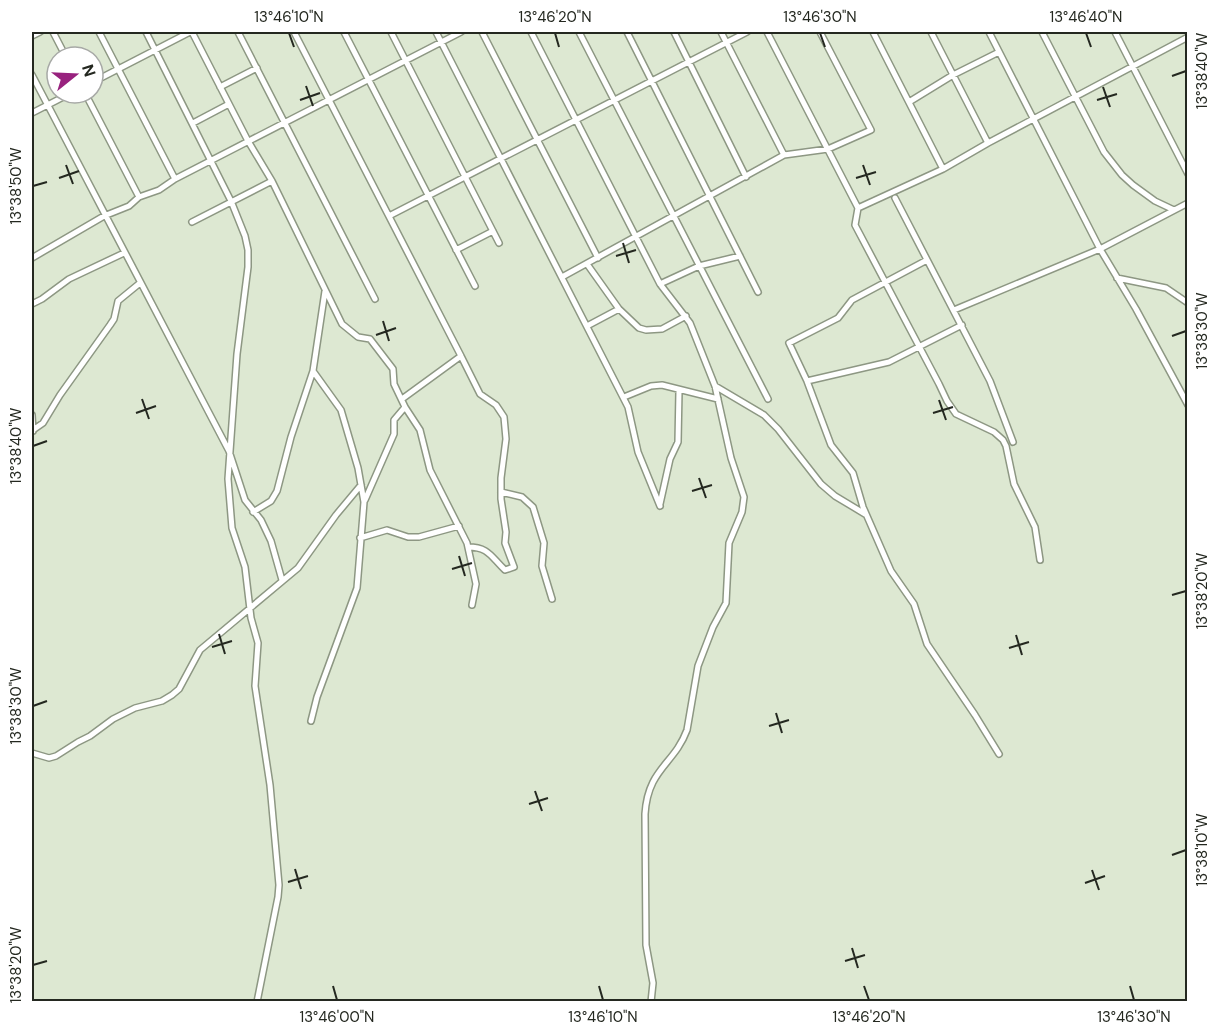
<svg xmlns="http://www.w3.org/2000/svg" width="1219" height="1033" font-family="'DM Sans',sans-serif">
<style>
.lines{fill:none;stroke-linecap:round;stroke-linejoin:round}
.minor-casing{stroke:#8d9783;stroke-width:8}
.minor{stroke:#fff;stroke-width:5}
.ticks{fill:none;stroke:#242820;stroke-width:2}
.neatline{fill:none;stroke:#242820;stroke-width:2}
.ticks-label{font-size:15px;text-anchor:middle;fill:#242820}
</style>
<rect width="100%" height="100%" fill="#dde8d2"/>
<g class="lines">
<g class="minor-casing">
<path id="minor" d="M53,32L66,57
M99,32L175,179
M146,32L231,201L245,236L248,250V267L237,354L228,479L232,528L245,567L251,618L258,643L255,686L270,785L279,885L278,897L257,1002
M192,32L248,141L272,181L342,324L358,337L370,339L393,369L394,384L405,407L420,430L430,470L467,543L476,584L472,605
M238,32L375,299
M294,32L461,356
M344,32L475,286
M391,32L499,243
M436,32L628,407L638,452L660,506
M482,32L598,258
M531,32L660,284L690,323L715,386L731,458L744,497L742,512L729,543L726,603L713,627L698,666L687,730C674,765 648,768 645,814L646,945L653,983L651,1002
M579,32L768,399
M627,32L758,292
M674,32L746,177
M721,32L784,155
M767,32L858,208L855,225L939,384L947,401L956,414L994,432L1003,440L1006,446L1014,484L1035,527L1040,560
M873,32L943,169
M931,32L988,143
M989,32L1100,249L1136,309L1188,405
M1042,32L1104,152L1122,175L1133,185L1155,201L1174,210
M1115,32L1188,174
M32,36L40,32
M32,75L229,451L245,500L261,520L271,541L282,580
M93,82L190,32
M220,87L257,68
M85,93L139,197
M909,102L953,75L999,52
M32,113L71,93
M193,123L229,104
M895,198L990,381L1013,442
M858,208L943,169L988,143L1188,37
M389,216L747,32
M192,222L272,181
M456,250L493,231
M32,258L104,216L129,206L139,197L159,190L175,179L461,32
M927,260L852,300L838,318L789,343L807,381L831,445L853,473L863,507L891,571L914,604L927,644L975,715L999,754
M587,264L619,309L639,328L646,330L662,329L686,316
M562,277L784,155L828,149L871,130L820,32
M1117,278L1166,288L1188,303
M660,284L699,266L740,256
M32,304L42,299L69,279L124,253
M954,310L1100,249L1188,203
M587,326L619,309
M807,381L889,362L962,325
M715,386L764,415L778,429L821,484L835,496L865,514
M624,397L651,386L662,385L718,399
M402,399L461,356L480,394L496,405L504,417L506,439L501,478V499L506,532L505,543L514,567L505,570C491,557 489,547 468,547
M32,415L33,431
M33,430L43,423L60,395L110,325L114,319L118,301L140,283
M501,492L522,497L533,507L544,543L542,566L552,599
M365,500L394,434V420L405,407
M660,504L670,459L678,442L679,391
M253,512L271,501L277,491L291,437L313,371
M360,538L387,530L408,537H419L459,526
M311,721L317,697L357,588L364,502L358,468L341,410L313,371L325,291
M32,753L49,758L56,756L78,742L90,736L113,719L135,708L162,701L172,695L179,689L200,650L298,568L336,515L361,485"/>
</g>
<use href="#minor" class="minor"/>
</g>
<path class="ticks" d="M289,33L294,47M555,33L559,47M820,33L825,47M1086,33L1091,47M1172,76L1186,71M306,86L313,106M1103,87L1110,107M300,100L320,93M1097,100L1117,94M66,165L73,184M863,165L870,185M59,178L79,171M856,178L876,172M33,186L47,182M623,243L629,263M616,256L636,250M383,321L389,341M376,335L396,328M1172,336L1186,331M142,399L149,419M939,400L946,420M136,413L156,406M933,413L953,407M33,446L47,441M699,478L706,498M692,491L712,485M459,556L465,576M452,569L472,563M1172,595L1186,591M219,634L225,654M1016,635L1022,655M212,647L232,641M1009,648L1029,642M33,706L47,701M776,713L782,733M769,726L789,720M535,791L542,811M529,804L548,798M1172,855L1186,850M295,869L301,889M1092,870L1099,890M288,882L308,876M1085,883L1105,876M852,948L858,968M845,961L865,955M33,965L47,961M333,986L337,1000M599,986L603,1000M864,986L869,1000M1130,986L1134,1000"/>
<rect width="1219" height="1033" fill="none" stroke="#ffffff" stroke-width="66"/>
<g transform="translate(75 75) rotate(72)"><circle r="28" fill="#ffffff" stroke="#a7a9a6" stroke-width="1.5"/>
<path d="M0-4.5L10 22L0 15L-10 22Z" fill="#98227e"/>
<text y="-9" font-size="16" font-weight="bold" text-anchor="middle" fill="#242820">N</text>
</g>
<rect x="33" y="33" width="1153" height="967" class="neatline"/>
<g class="ticks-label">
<text x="289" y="22">13°46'10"N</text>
<text x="555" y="22">13°46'20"N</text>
<text x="820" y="22">13°46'30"N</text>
<text x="1086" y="22">13°46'40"N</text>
<text transform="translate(1202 71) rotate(-90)" y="5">13°38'40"W</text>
<text transform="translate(16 186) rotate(-90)" y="5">13°38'50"W</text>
<text transform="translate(1202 331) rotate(-90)" y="5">13°38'30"W</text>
<text transform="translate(16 446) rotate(-90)" y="5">13°38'40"W</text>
<text transform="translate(1202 591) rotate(-90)" y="5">13°38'20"W</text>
<text transform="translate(16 706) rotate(-90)" y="5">13°38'30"W</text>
<text transform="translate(1202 850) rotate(-90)" y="5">13°38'10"W</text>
<text transform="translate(16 965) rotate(-90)" y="5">13°38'20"W</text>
<text x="337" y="1022">13°46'00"N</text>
<text x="603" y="1022">13°46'10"N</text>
<text x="869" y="1022">13°46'20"N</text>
<text x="1134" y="1022">13°46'30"N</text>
</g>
</svg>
